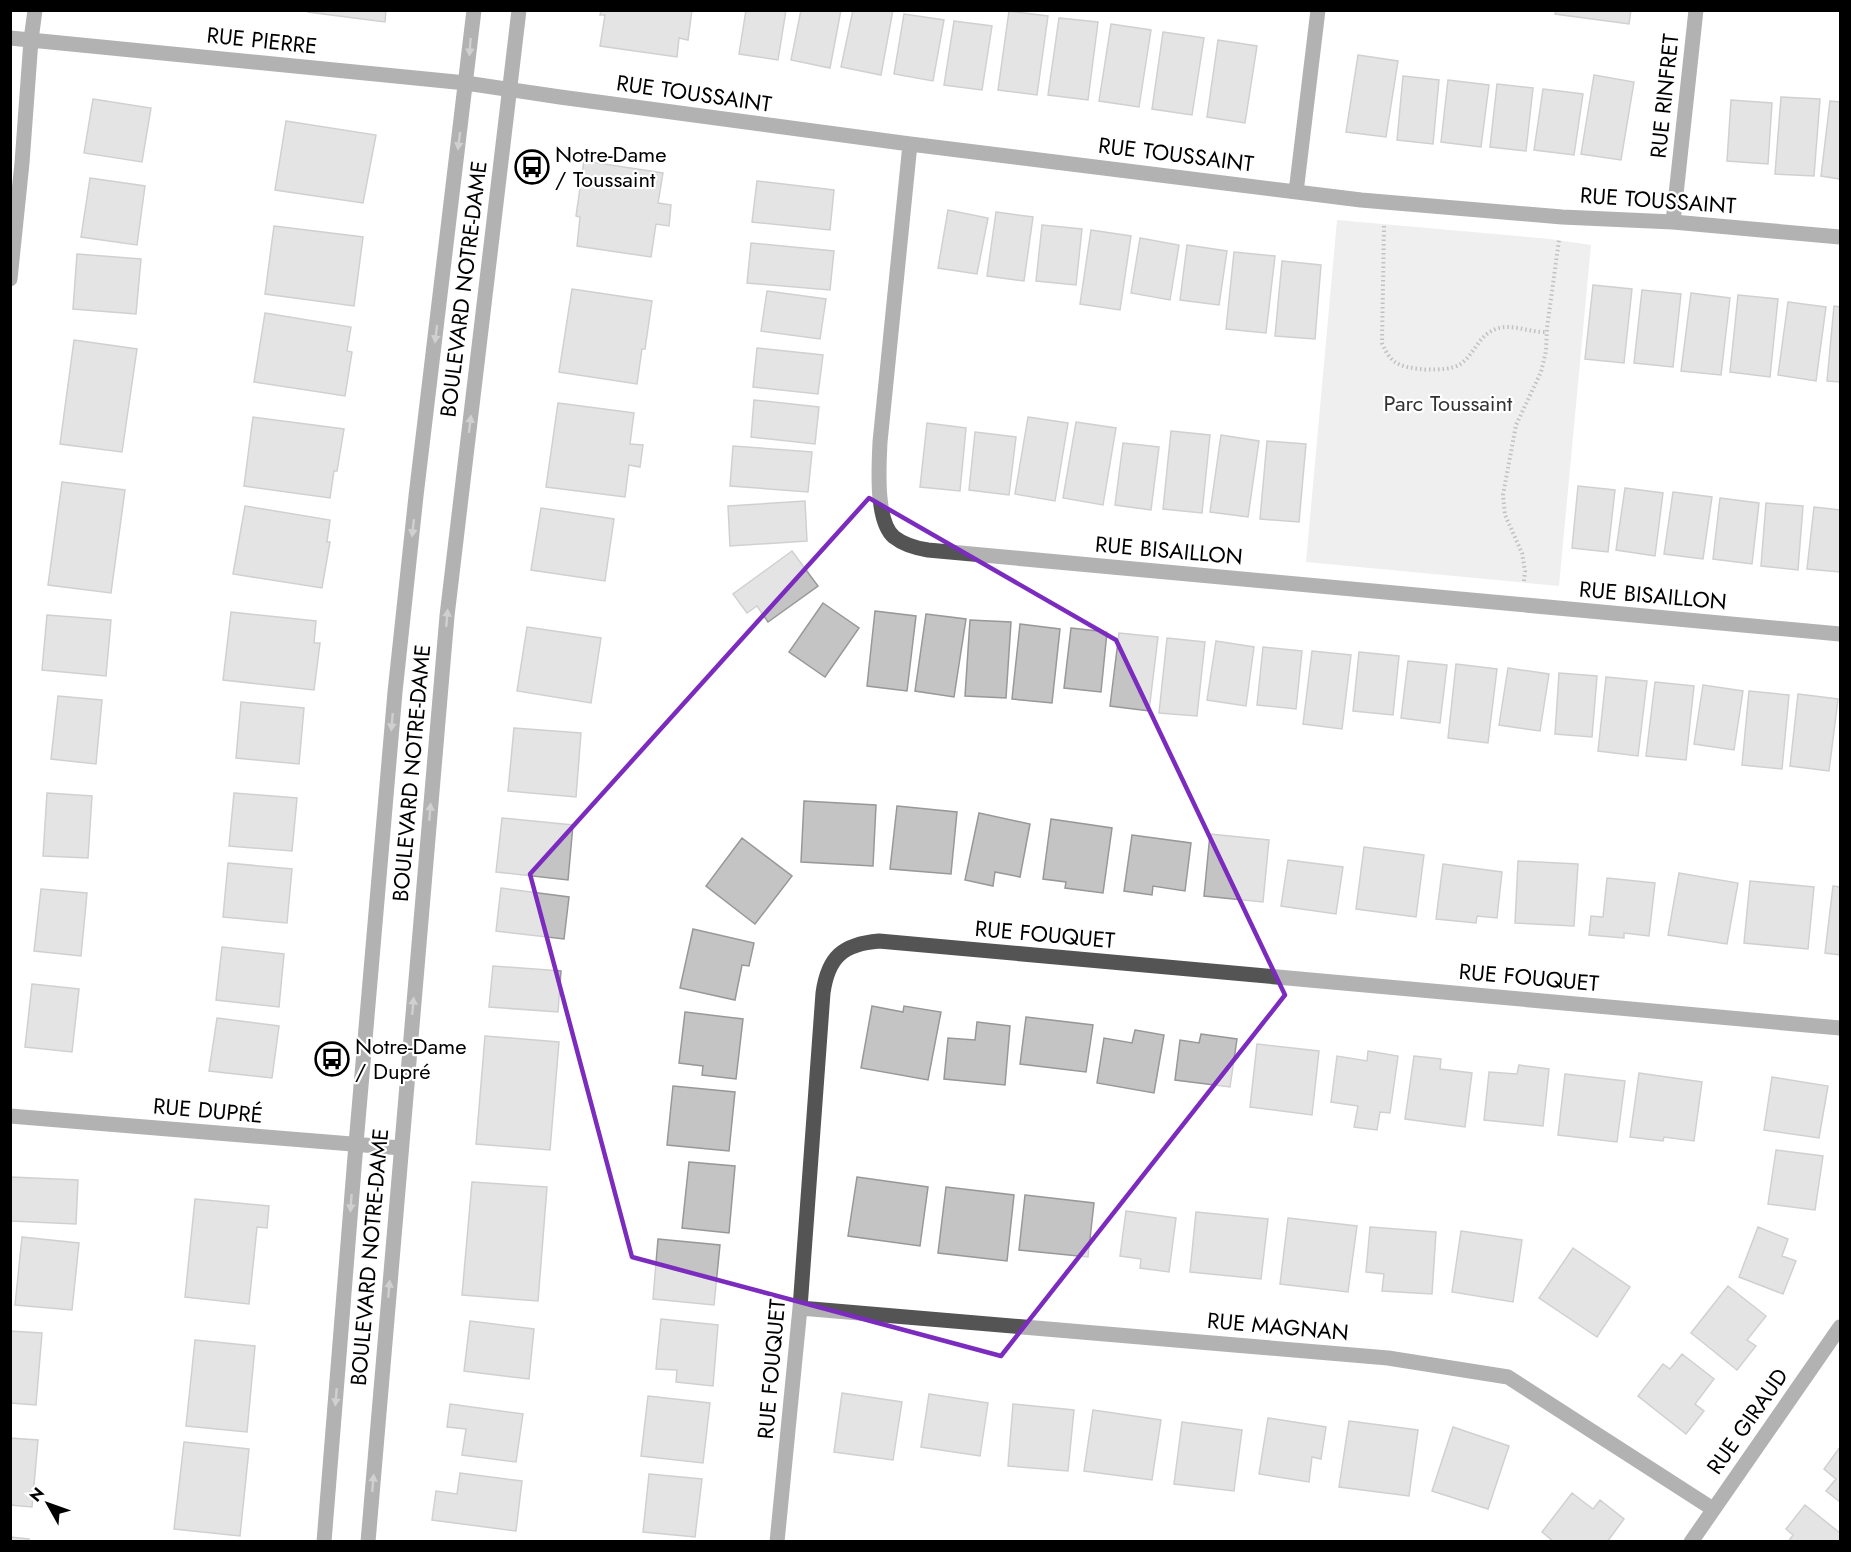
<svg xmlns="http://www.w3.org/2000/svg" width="1851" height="1552" font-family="Jost,sans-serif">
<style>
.green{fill:#dbdbdb}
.building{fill:#c4c4c4;stroke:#989898;stroke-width:1.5}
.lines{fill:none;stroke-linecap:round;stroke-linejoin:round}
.path{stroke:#767676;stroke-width:4;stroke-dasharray:1.5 3;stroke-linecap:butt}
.minor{stroke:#545454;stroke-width:15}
.oneway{fill:#989898}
.marked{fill:none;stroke:#7b2cbf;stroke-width:4.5;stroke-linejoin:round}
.labels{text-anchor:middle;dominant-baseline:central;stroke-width:4.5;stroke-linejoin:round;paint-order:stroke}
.street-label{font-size:22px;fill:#000;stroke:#fff}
.poi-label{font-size:22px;fill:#000;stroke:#fff;text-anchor:start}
.park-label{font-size:22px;fill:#323232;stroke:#fff}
</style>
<rect width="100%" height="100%" fill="#fff"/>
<path class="green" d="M1337,220L1550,239L1591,245L1559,586L1306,562Z"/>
<path class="building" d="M308,10H386L385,22L308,12Z
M601,10H692L688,40L679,38L677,57L600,46L605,15H600Z
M746,10H786L778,60L739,54Z
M801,10H841L830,68L791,60Z
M853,10H893L881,75L841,67Z
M1556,10H1631L1629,24L1555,14Z
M1009,11L1048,16L1037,95L998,90Z
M904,14L944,20L933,81L894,74Z
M1059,18L1098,22L1088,100L1048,95Z
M954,21L992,26L982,90L944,85Z
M1111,24L1151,30L1139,107L1099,101Z
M1163,32L1204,38L1192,115L1152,109Z
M1218,40L1257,46L1245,123L1207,117Z
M1358,55L1398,61L1386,137L1346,132Z
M1594,75L1634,82L1621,160L1581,154Z
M1403,76L1439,80L1433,144L1397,140Z
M1448,80L1489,85L1481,147L1441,142Z
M1497,84L1533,88L1526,151L1490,147Z
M1543,89L1583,94L1574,155L1534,150Z
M1781,97L1820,99L1814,176L1775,174Z
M93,99L151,108L142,162L84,153Z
M1731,100L1772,103L1768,164L1727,161Z
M1830,101L1840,102V179L1821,176Z
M286,121L376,135L363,203L275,190Z
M584,161L663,173L658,203L671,205L669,226L656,224L651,257L577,246L580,217L576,216Z
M90,178L145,186L137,245L81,237Z
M757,181L834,190L830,230L752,222Z
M948,210L988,218L977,274L938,268Z
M996,212L1033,217L1024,281L987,276Z
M1042,225L1082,229L1076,285L1036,281Z
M274,226L363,237L354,306L265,294Z
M1091,230L1131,236L1120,310L1080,304Z
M1140,238L1179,245L1170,300L1131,293Z
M751,243L834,251L830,290L747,283Z
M1187,245L1227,251L1219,305L1180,300Z
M1234,252L1275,256L1266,333L1226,329Z
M77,254L141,259L136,314L73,309Z
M1282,261L1321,265L1315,339L1275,336Z
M1593,285L1632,289L1624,363L1585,359Z
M572,289L652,301L645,349H642L637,384L559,372Z
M1642,290L1681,294L1673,367L1634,363Z
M767,291L826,299L820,339L761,331Z
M1691,293L1730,298L1721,375L1681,371Z
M1738,295L1778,299L1770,377L1730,372Z
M1788,302L1826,307L1816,381L1778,375Z
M1834,306L1840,307V382L1827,381Z
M265,313L351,327L347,351L352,352L345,396L254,382Z
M74,340L137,349L122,452L60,444Z
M757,348L823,355L818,394L753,387Z
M754,400L819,407L815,444L751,437Z
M558,403L634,413L630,444L643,445L640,467L629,465L625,497L546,487Z
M253,417L344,429L337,471H334L330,498L244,486Z
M1028,417L1068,423L1055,501L1015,494Z
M1076,422L1116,428L1103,505L1063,498Z
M927,423L966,428L960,491L920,487Z
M1171,431L1210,435L1202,513L1163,509Z
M975,432L1016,437L1009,495L969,490Z
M1221,435L1259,441L1248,517L1210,512Z
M1267,441L1306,444L1299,522L1260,519Z
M1123,443L1159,447L1151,510L1115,505Z
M733,446L812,452L808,492L730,486Z
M62,482L125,490L111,593L48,585Z
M1578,486L1615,490L1608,552L1572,548Z
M1625,488L1663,493L1655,556L1616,550Z
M1673,492L1712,497L1703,559L1664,554Z
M1720,498L1759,503L1752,564L1713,559Z
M805,501L807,541L730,546L728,506Z
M1766,503L1803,506L1798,570L1761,566Z
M245,506L330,520L327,542H330L322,588L233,574Z
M1814,507L1840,510V572L1807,569Z
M541,508L614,519L605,581L531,570Z
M792,551L818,586L768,622L757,606L747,613L733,594Z
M823,603L859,628L825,677L789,652Z
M875,611L916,616L907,691L867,686Z
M231,612L316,621L314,643H320L314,690L223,680Z
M926,614L966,619L954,697L915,691Z
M47,615L111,620L106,676L42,670Z
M970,620L1011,622L1006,698L965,696Z
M1020,624L1060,629L1052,703L1012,699Z
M527,627L601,638L591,703L517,691Z
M1071,628L1107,632L1101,692L1064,688Z
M1119,633L1158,637L1149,711L1110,706Z
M1167,638L1205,642L1197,716L1159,713Z
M1216,641L1254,647L1246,706L1207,700Z
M1263,647L1302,651L1296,709L1257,705Z
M1312,651L1351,655L1342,729L1303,724Z
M1359,652L1399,656L1393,715L1353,711Z
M1408,661L1447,665L1440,723L1401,718Z
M1456,664L1497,669L1488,743L1448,738Z
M1508,668L1549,674L1540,731L1499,725Z
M1559,673L1597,676L1592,737L1555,734Z
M1606,677L1647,681L1638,756L1598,751Z
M1655,682L1694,686L1686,760L1646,756Z
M1703,685L1743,691L1734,750L1694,744Z
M1749,691L1789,695L1782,769L1742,765Z
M1798,694L1838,699L1829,771L1790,766Z
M58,696L102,700L96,764L51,759Z
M241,702L304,708L299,764L236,758Z
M514,728L581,733L576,797L508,791Z
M47,793L92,796L88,858L43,856Z
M234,793L297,798L292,851L229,846Z
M804,801L876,805L873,866L801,862Z
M897,806L957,812L951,874L890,869Z
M979,813L1030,824L1020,877L995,872L993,886L965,880Z
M502,818L573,825L568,880L496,872Z
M1051,819L1112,828L1103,893L1065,888L1066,882L1043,879Z
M1210,834L1269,840L1263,902L1204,896Z
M1132,835L1191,843L1185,891L1153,886L1152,895L1124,891Z
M742,838L792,876L755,924L706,886Z
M1364,847L1424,855L1416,917L1356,909Z
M1288,860L1343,867L1336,914L1281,906Z
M1518,861L1578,864L1574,926L1515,923Z
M228,863L292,869L287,923L223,917Z
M1443,864L1502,872L1497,918L1477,916L1476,923L1436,919Z
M1679,873L1738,883L1727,944L1668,935Z
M1607,878L1655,883L1649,936L1624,933V938L1589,935L1591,916L1603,917Z
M1750,881L1814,887L1808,949L1744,943Z
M1833,886L1840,887V955L1825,953Z
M501,888L569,897L564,939L496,931Z
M41,889L87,893L81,956L34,951Z
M693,929L754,943L749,966L742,965L735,1000L680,988Z
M222,947L284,954L279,1007L216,1000Z
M493,966L561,971L558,1012L489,1007Z
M32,984L79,989L72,1052L25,1047Z
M872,1006L903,1012L904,1006L941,1012L928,1080L861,1068Z
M685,1012L743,1019L736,1079L702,1075L703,1066L679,1063Z
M1026,1017L1093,1025L1086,1072L1020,1064Z
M217,1018L279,1026L272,1078L209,1071Z
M977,1022L1010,1026L1005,1085L944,1079L948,1038L975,1040Z
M1135,1030L1164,1035L1154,1093L1097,1083L1104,1038L1132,1043Z
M1201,1034L1237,1039L1230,1087L1175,1080L1180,1040L1199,1043Z
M485,1036L559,1042L550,1150L476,1144Z
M1257,1044L1319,1051L1312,1115L1250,1107Z
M1368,1051L1398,1056L1390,1113L1380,1112L1377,1130L1354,1127L1358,1106L1331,1102L1337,1056L1367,1061Z
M1414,1056L1441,1059L1440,1069L1472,1073L1465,1127L1405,1119Z
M1519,1065L1549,1069L1543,1126L1484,1120L1489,1072L1517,1074Z
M1639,1073L1702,1082L1694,1141L1664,1137L1663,1141L1630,1137Z
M1565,1074L1625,1081L1617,1142L1558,1135Z
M1772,1077L1828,1086L1819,1138L1764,1130Z
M673,1086L735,1092L729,1151L667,1145Z
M1776,1150L1823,1156L1815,1210L1768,1204Z
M689,1162L735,1166L729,1233L682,1228Z
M11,1177L78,1180L76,1224L10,1221Z
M857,1177L928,1187L920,1246L848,1236Z
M472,1182L547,1187L538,1301L462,1295Z
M946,1187L1014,1195L1007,1261L938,1253Z
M1025,1195L1094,1203L1088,1257L1019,1250Z
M195,1199L269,1206L267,1228L257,1227L249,1304L185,1297Z
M1126,1211L1176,1218L1169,1272L1140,1268L1141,1259L1120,1256Z
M1196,1212L1268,1219L1261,1279L1190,1272Z
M1288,1218L1357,1226L1348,1292L1280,1284Z
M1370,1227L1436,1232L1432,1294L1382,1291L1384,1274L1366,1272Z
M1758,1227L1788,1239L1782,1256L1796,1261L1783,1294L1739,1277Z
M1461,1231L1522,1240L1513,1302L1452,1292Z
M22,1237L79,1243L72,1310L15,1305Z
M658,1239L720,1245L714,1305L653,1299Z
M1573,1248L1630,1287L1597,1337L1539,1298Z
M1728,1286L1766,1316L1747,1340L1756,1346L1737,1370L1691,1333Z
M661,1319L718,1325L713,1386L676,1382L677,1370L656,1369Z
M470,1321L534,1329L529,1379L464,1371Z
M10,1331L42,1333L36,1405L10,1403Z
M195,1340L255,1346L247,1432L186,1426Z
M1682,1354L1714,1379L1695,1404L1704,1411L1686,1434L1638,1396L1663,1364L1670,1369Z
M842,1393L902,1402L893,1460L834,1452Z
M929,1394L988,1403L980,1456L921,1447Z
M648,1396L710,1403L703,1463L641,1456Z
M450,1404L523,1414L516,1462L462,1455L466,1429L447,1427Z
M1013,1404L1074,1410L1068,1471L1008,1466Z
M1093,1410L1161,1420L1152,1480L1084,1471Z
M1268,1418L1326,1427L1321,1459L1312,1457L1309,1482L1259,1474Z
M1349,1421L1418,1430L1409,1496L1339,1487Z
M1182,1422L1242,1430L1234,1491L1174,1484Z
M1453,1427L1509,1446L1488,1509L1432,1491Z
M10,1438L38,1440L32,1507L10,1505Z
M184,1442L249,1449L240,1536L174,1529Z
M1840,1447V1502L1826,1491L1836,1479L1824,1469Z
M460,1473L522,1481L516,1531L432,1520L436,1491L457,1494Z
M649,1474L702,1479L695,1537L643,1532Z
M1572,1493L1593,1509L1600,1500L1624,1519L1607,1542H1554L1542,1532Z
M1805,1505L1840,1533V1542H1788L1793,1535L1786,1529Z
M10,1537L29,1539V1542H10Z"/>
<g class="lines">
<path class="path" d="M1384,226L1382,343C1385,350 1389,358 1395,362C1407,371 1446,372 1459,365C1474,356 1478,335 1496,329C1512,323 1530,333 1547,332
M1524,581L1525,571L1522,553L1505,515L1503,495L1516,425L1541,372L1546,351L1547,328L1559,240"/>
<path class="minor" d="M10,38L466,83L560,97L910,144L1361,200L1562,217L1673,222L1840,237
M910,144L880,442C879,465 875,521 894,537C904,545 915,548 928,550L1840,634
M1296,192L1318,10
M1673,222L1696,10
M10,279L22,163L31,40L35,10
M10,1116L401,1148
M800,1308L1388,1358L1508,1377L1713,1509
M324,1542L356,1144L395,692L416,496L474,10
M368,1542L447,616L519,10
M777,1542L800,1308L823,993C828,957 843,944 879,941L1840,1028
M1691,1542L1840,1327"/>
</g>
<defs><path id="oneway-solid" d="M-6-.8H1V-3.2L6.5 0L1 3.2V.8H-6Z" transform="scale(1.5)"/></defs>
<g class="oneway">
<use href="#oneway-solid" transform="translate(470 47) rotate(94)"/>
<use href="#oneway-solid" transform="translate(459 141) rotate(97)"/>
<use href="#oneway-solid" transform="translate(436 334) rotate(97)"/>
<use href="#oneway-solid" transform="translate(470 424) rotate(-83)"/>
<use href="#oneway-solid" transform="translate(413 528) rotate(96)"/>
<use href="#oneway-solid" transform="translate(447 618) rotate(-85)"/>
<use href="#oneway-solid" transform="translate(392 722) rotate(95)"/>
<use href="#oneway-solid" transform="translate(430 812) rotate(-85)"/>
<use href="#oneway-solid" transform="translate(413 1006) rotate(-85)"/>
<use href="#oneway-solid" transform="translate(351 1203) rotate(94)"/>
<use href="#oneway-solid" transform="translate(389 1289) rotate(-85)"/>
<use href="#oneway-solid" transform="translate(336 1397) rotate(95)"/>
<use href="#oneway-solid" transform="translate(373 1483) rotate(-85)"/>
</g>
<path d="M0 0H1851V1552H0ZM869,498L1116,640L1285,995L1001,1356L632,1257L530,874Z" fill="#fff" fill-opacity=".55" fill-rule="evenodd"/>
<path class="marked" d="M869,498L1116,640L1285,995L1001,1356L632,1257L530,874Z"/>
<defs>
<g id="bus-ring" transform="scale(1.725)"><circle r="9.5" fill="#fff" stroke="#000" stroke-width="1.5"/><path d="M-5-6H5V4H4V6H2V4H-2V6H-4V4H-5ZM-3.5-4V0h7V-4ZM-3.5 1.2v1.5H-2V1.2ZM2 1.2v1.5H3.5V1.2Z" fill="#000"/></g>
</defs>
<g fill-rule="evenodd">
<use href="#bus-ring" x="532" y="167"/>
<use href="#bus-ring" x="332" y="1059"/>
</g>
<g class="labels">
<g class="street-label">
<text transform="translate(262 40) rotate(6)">RUE PIERRE</text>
<text transform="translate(694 93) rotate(8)">RUE TOUSSAINT</text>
<text transform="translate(1664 96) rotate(-84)">RUE RINFRET</text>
<text transform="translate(1176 154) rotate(7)">RUE TOUSSAINT</text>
<text transform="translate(1658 200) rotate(4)">RUE TOUSSAINT</text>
<text transform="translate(463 289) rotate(-83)">BOULEVARD NOTRE-DAME</text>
<text transform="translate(1169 550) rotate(5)">RUE BISAILLON</text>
<text transform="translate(1653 595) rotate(5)">RUE BISAILLON</text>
<text transform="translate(411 773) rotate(-85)">BOULEVARD NOTRE-DAME</text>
<text transform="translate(1045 934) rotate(5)">RUE FOUQUET</text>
<text transform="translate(1529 977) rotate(5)">RUE FOUQUET</text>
<text transform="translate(208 1110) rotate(5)">RUE DUPRÉ</text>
<text transform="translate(369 1257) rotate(-85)">BOULEVARD NOTRE-DAME</text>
<text transform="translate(1278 1326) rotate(5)">RUE MAGNAN</text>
<text transform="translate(771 1369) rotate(-85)">RUE FOUQUET</text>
<text transform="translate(1747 1421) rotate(-55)">RUE GIRAUD</text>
</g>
<g class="poi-label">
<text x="555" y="154">Notre-Dame<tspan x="555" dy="25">/ Toussaint</tspan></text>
<text x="355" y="1046">Notre-Dame<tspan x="355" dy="25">/ Dupré</tspan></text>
</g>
<g class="park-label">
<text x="1448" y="403">Parc Toussaint</text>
</g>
</g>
<rect width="1851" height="1552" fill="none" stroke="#000000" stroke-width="24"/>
<g transform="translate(48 1504) rotate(310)" stroke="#ffffff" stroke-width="4.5" paint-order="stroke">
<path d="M0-4.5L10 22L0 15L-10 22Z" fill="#000000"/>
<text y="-9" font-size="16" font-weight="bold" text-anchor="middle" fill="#000000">N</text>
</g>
</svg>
